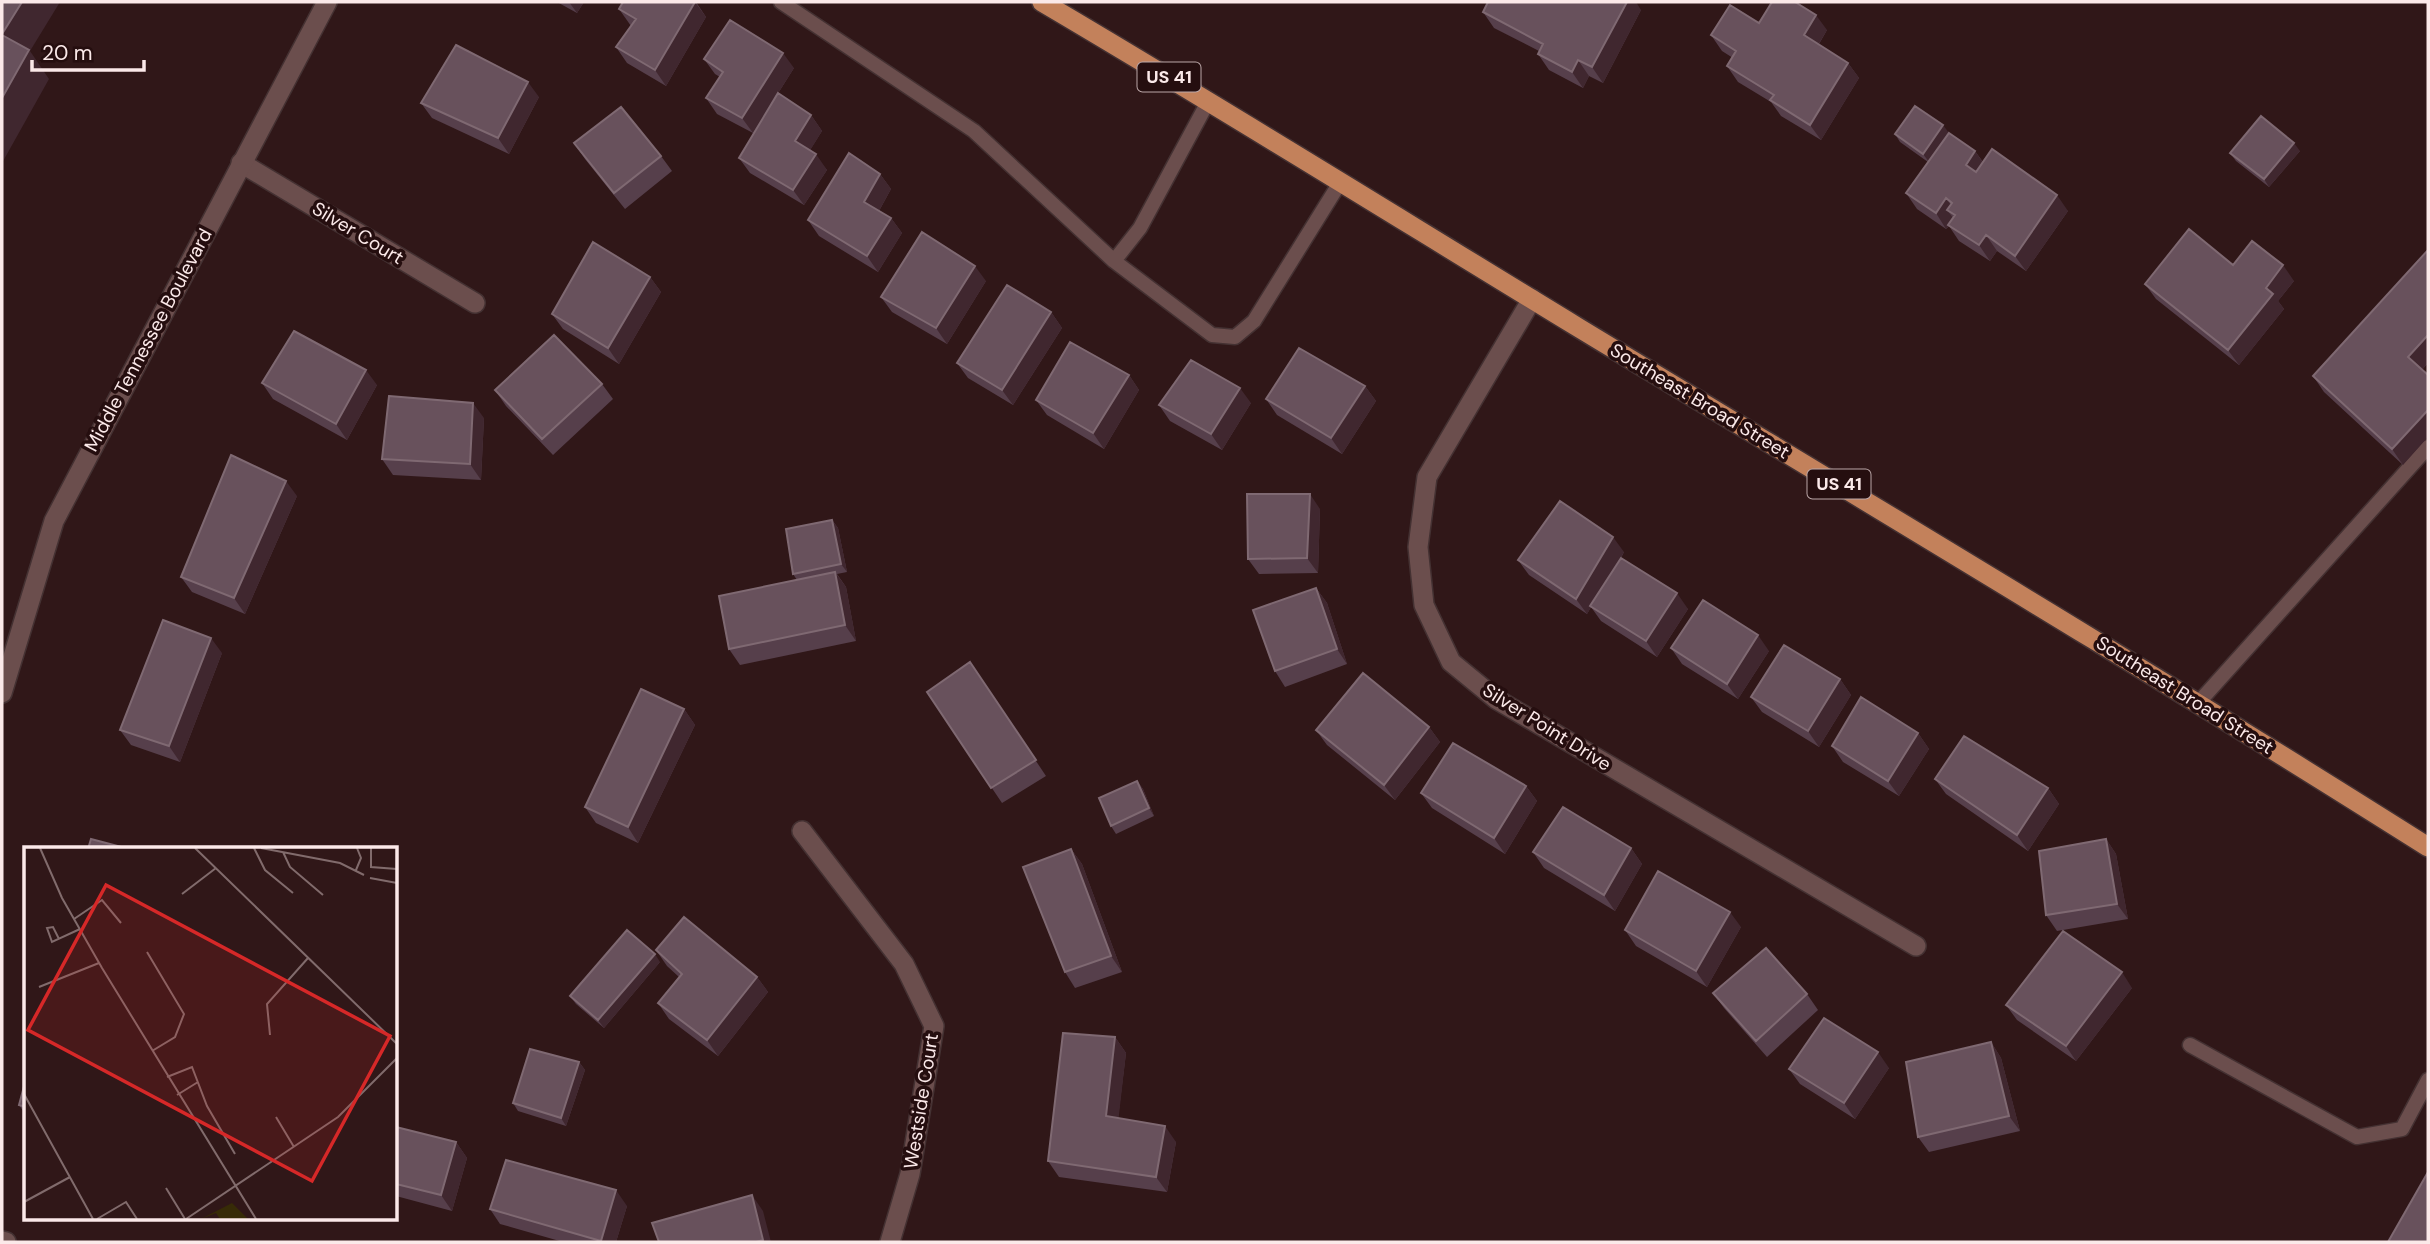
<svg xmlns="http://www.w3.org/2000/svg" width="2430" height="1244" font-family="'DM Sans',sans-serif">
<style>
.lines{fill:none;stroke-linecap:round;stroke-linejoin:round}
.service-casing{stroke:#443132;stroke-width:17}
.minor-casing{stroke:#443132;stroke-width:22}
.secondary-casing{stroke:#443132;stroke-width:22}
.primary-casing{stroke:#443132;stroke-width:22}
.service{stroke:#6b4e4d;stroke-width:14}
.minor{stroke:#6b4e4d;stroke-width:19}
.secondary{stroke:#6b4e4d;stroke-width:19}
.primary{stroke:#c3815b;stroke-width:19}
.wall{fill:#563f4b}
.shaded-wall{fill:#40272f}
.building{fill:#68515c;stroke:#7f6972;stroke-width:2}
.labels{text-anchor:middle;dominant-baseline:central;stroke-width:7;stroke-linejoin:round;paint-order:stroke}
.shield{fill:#250e0f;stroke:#bba7a8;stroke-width:2}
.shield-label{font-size:18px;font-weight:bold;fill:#fbe9e9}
.street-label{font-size:19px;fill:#fbe9e9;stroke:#250e0f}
.inset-road{fill:none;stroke:#816b6c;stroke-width:2}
.view{fill:#d62828;fill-opacity:0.15;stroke:#d62828;stroke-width:3.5}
.inset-edge{fill:none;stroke:#fbe9e9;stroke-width:3.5}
</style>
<rect width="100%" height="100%" fill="#301718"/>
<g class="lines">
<g class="service-casing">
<path id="service" d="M781,2L974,131L1114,261L1212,335L1235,337L1254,321L1341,181
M1114,261L1140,228L1209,100
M2199,702L2428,447
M2190,1045L2357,1137L2402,1129L2428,1080"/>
</g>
<g class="minor-casing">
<path id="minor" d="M241,163L475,303
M1532,299L1427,477L1418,547L1424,605L1451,662L1496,699L1916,946
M802,831L904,964L934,1026L910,1174L890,1242"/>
</g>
<g class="secondary-casing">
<path id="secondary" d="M2,693L54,521L327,2
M2,1241L6,1242"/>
</g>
<g class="primary-casing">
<path id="primary" d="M1042,2C1222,108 1400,219 1579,328C1863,500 2148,670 2428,847"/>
</g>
<use href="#service" class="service"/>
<use href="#minor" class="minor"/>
<use href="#secondary" class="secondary"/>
<use href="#primary" class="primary"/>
</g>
<path class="wall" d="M557,2H584L577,13Z
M696,2L706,17L666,86L627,63L616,47L631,26L619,9Z
M1641,10L1603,83L1589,76L1583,88L1549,70L1538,54L1539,51L1494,28L1483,12Z
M1759,23L1827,30L1819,44L1848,63L1859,78L1821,140L1781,116L1771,102L1738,82L1727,66L1733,58L1722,51L1711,35Z
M704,59L794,68L753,133L717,114L706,98L720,77L715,74Z
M539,97L509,154L432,118L421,103Z
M811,115L822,131L810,150L827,170L804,205L750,173L739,158Z
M1948,133L1975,151L1983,162L2068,211L2026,271L1997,251L1990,261L1959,241L1949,226L1946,229L1917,209L1906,193L1928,162L1900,142L1895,134Z
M574,143L661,156L672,171L625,209L585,159Z
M2300,151L2269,187L2236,161L2230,153Z
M880,174L891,189L879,211L891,218L902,233L878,272L819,236L808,220Z
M2428,250V363L2422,370L2403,465L2324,392L2313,376Z
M2233,265L2294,281L2278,301L2284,309L2239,365L2156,299L2145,284Z
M650,277L661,292L619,364L563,329L552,314Z
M986,281L947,344L892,312L881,297Z
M1051,312L1062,328L1013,405L968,378L957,363Z
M1129,375L1139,390L1104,449L1047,415L1036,400Z
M262,383L377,385L347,440L273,399Z
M602,384L613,399L553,455L506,406L495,390Z
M1365,386L1376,401L1342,454L1277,415L1266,399Z
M1251,403L1222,450L1170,421L1159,405Z
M484,418L481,480L393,475L382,459Z
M297,496L245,614L192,592L181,577Z
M1320,509L1318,573L1259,574L1248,559Z
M832,520L838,528L847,572L837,574L846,587L856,641L740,665L729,649L797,580L793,574Z
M1624,552L1620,560L1688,609L1657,657L1601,621L1591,607L1587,614L1529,575L1518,560Z
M1316,588L1327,603L1347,664L1285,687L1275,671Z
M1671,648L1769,651L1738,699L1682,664Z
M222,653L180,762L131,745L120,730Z
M970,662L1046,776L1002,803L927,692Z
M1840,679L1851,695L1819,747L1762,712L1751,697Z
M684,709L695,725L638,843L596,823L585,807Z
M1429,727L1440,742L1395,800L1327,745L1316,730Z
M1918,733L1929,749L1899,796L1843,762L1832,746Z
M1935,779L2048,788L2059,804L2028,851L1946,794Z
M1137,781L1143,789L1154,816L1116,834L1111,826Z
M1526,786L1537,801L1505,854L1432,808L1421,793Z
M2106,839L2116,854L2128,919L2057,931L2046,915Z
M1631,848L1642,864L1615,911L1544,868L1533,852Z
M1071,849L1082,864L1122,972L1075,988L1065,972Z
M1741,927L1707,987L1636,946L1625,930Z
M656,950L757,977L768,992L718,1056L669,1019L658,1003L679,977L667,966Z
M660,962L604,1028L576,1004L570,996Z
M2132,988L2076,1061L2017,1020L2006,1005Z
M1713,993L1807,994L1818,1010L1767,1057L1724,1008Z
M1115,1037L1126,1053L1118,1118L1176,1142L1167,1192L1059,1177L1048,1161Z
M1991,1042L2001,1058L2020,1131L1929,1152L1918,1137Z
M579,1062L585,1070L566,1126L518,1111L513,1103Z
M1889,1068L1855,1119L1800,1084L1789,1069Z
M26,1079V1115L19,1105Z
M396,1127L456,1142L467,1158L452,1211L396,1196Z
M627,1206L616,1242H563L500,1224L490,1209Z"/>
<path class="shaded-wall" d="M22,2H60L30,51L49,79L2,163V35Z
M569,2H584L577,13Z
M695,2L706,17L666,86L655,70Z
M1627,2H1636L1641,10L1603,83L1592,67Z
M1816,15L1827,30L1815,50L1804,35Z
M783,53L794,68L753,133L742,118Z
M1578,60L1589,76L1583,88L1572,72Z
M1848,63L1859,78L1821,140L1810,125Z
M528,82L539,97L509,154L498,138Z
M811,115L822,131L806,157L795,141Z
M1943,125L1949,133L1929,162L1923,154Z
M2294,143L2300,151L2269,187L2264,179Z
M1975,151L1986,167L1977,180L1966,165Z
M816,154L827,170L804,205L793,190Z
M880,174L891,189L875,218L864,202Z
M2057,195L2068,211L2026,271L2015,256Z
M1946,198L1957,214L1947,210L1954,219L1946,229L1936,213Z
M891,218L902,233L878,272L867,256Z
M1986,235L1997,251L1990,261L1979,245Z
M2283,265L2294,281L2278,301L2284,309L2239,365L2228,350L2266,288Z
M975,266L986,281L947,344L936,328Z
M650,277L661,292L619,364L608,348Z
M1051,312L1062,328L1013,405L1002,390Z
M2428,335V363L2419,373L2408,357Z
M366,370L377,385L347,440L336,424Z
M1129,375L1139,390L1104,449L1093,433Z
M1365,386L1376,401L1342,454L1331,438Z
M1240,388L1251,403L1222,450L1211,434Z
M473,403L484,418L481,480L470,464Z
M2428,410V437L2403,465L2392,449Z
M286,481L297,496L245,614L234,598Z
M1310,494L1320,509L1318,573L1307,558Z
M832,520L838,528L847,572L841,564Z
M1613,537L1624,552L1587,614L1576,599Z
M835,572L846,587L856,641L845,625Z
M1316,588L1327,603L1347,664L1337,649Z
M1677,593L1688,609L1657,657L1646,641Z
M1758,635L1769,651L1738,699L1727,684Z
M211,638L222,653L180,762L169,746Z
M1840,679L1851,695L1819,747L1808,731Z
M684,709L695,725L638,843L628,827Z
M1429,727L1440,742L1395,800L1384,785Z
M1918,733L1929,749L1899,796L1888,781Z
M1137,781L1143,789L1154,816L1149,808Z
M1526,786L1537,801L1505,854L1494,838Z
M2048,788L2059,804L2028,851L2017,835Z
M2106,839L2116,854L2128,919L2117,904Z
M1631,848L1642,864L1615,911L1604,895Z
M1071,849L1082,864L1122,972L1111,956Z
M1730,912L1741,927L1707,987L1696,971Z
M655,954L660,962L604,1028L598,1020Z
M2122,972L2132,988L2076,1061L2066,1046Z
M757,977L768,992L718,1056L707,1040Z
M1115,1037L1126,1053L1117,1132L1106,1116Z
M1991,1042L2001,1058L2020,1131L2009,1116Z
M1878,1052L1889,1068L1855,1119L1844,1103Z
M579,1062L585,1070L566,1126L561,1118Z
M1165,1126L1176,1142L1167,1192L1156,1177Z
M456,1142L467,1158L452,1211L441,1195Z
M616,1190L627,1206L616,1242H602L601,1241Z
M752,1195L763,1211L771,1242H765L763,1240Z"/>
<path class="building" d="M2,2H22L2,34Z
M623,2H695L655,70L616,47L636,19L619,9Z
M1488,2H1627L1592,67L1578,60L1572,72L1538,54L1543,44L1483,12Z
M1772,2H1795L1816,15L1804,35L1848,63L1810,125L1770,100L1774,95L1727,66L1736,51L1711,35L1730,5L1759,23Z
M730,20L783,53L742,118L706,98L723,72L704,59Z
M2,35L29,50L2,98Z
M456,45L528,82L498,138L421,103Z
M778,93L811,115L795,141L816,154L793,190L739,158Z
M1915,106L1943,125L1923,154L1895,134Z
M621,107L661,156L614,193L574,143Z
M2261,116L2294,143L2264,179L2230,153Z
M1949,133L1975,151L1966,165L1976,172L1992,149L2057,195L2015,256L1986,235L1979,245L1948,225L1955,215L1947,210L1952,203L1946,198L1936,213L1906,193Z
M849,153L880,174L864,202L891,218L867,256L808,220Z
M2189,229L2233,265L2252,241L2283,265L2266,288L2273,294L2228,350L2145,284Z
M922,232L975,266L936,328L881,297Z
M593,242L650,277L608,348L552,314Z
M2428,250V335L2408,357L2428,375V410L2392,449L2313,376Z
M1007,285L1051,312L1002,390L957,363Z
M294,331L366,370L336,424L262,383Z
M554,335L602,384L542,439L495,390Z
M1070,342L1129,375L1093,433L1036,400Z
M1299,348L1365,386L1331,438L1266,399Z
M1191,360L1240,388L1211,434L1159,405Z
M389,396L473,403L470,464L382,459Z
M231,455L286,481L234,598L181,577Z
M1247,494H1310L1307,558L1248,559Z
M1560,501L1613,537L1576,599L1518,560Z
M832,520L841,564L793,574L786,529Z
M1621,558L1677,593L1646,641L1590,606Z
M835,572L845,625L729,649L719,596Z
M1316,588L1337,649L1275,671L1253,610Z
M1703,600L1758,635L1727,684L1671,648Z
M163,620L211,638L169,746L120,730Z
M1784,645L1840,679L1808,731L1751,697Z
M970,662L1036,760L991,788L927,692Z
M1363,673L1429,727L1384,785L1316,730Z
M641,689L684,709L628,827L585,807Z
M1861,697L1918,733L1888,781L1832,746Z
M1964,736L2048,788L2017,835L1935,779Z
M1453,743L1526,786L1494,838L1421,793Z
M1137,781L1149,808L1111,826L1099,798Z
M1563,807L1631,848L1604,895L1533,852Z
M91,839L129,849H88Z
M2106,839L2117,904L2046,915L2039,851Z
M1071,849L1111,956L1065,972L1023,867Z
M1658,871L1730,912L1696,971L1625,930Z
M684,917L757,977L707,1040L658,1003L682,974L656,950Z
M627,930L655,954L598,1020L570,996Z
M2063,931L2122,972L2066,1046L2006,1005Z
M1766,948L1807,994L1756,1041L1713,993Z
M1824,1018L1878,1052L1844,1103L1789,1069Z
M1063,1033L1115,1037L1106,1116L1165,1126L1156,1177L1048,1161Z
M1991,1042L2009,1116L1918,1137L1906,1062Z
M530,1049L579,1062L561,1118L513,1103Z
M26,1079V1107L19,1105Z
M396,1127L456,1142L441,1195L396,1184Z
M506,1160L616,1190L601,1241L490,1209Z
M2428,1172V1242H2388Z
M752,1195L763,1240L756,1242H659L652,1223Z"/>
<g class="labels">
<g class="shield">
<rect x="1137.5" y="62.5" width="63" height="29" rx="5"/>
<rect x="1807.5" y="469.5" width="63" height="29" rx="5"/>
</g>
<g class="shield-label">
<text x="1169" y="77">US 41</text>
<text x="1839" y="484">US 41</text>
</g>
<g class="street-label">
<text transform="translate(358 233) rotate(31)">Silver Court</text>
<text transform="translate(148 340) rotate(-62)">Middle Tennessee Boulevard</text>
<text transform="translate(1700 401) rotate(31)">Southeast Broad Street</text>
<text transform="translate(2185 695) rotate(32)">Southeast Broad Street</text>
<text transform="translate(1547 727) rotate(32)">Silver Point Drive</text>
<text transform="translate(921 1101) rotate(-81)">Westside Court</text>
</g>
</g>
<g transform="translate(24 847)">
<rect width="373" height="373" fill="#301718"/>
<path d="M208,356L224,372H196L192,366L177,372Z" fill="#372b07"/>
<path class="inset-road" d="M16,1L38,51L78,121L232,372M171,1L373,197M230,1L241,23L269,46M237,1L316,16L340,28M347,1V20L373,22M259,5L266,20L299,48M332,23L337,11L333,1M346,31L373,36M158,47L192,21M50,72L78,53L97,76M35,92L29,80L23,81L28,95L56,82M123,105L160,167L151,190L128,204M15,140L75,116M246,188L243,157L284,111M143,230L168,220L183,259L211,307M0,247L69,372M153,248L174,235M252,270L270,300M142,341L161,372M0,355L46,330M73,372L102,355L113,372M162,372L314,270L373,211"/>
<path class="view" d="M82,38L366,189L288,334L4,183Z"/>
<rect width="373" height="373" class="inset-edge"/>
</g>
<rect width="2430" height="1244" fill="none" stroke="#fbe9e9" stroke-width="7"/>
<path d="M32 60v10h112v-10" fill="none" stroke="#fbe9e9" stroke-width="3.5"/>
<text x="42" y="60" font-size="21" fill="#fbe9e9" stroke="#250e0f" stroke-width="5" paint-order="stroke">20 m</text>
</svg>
